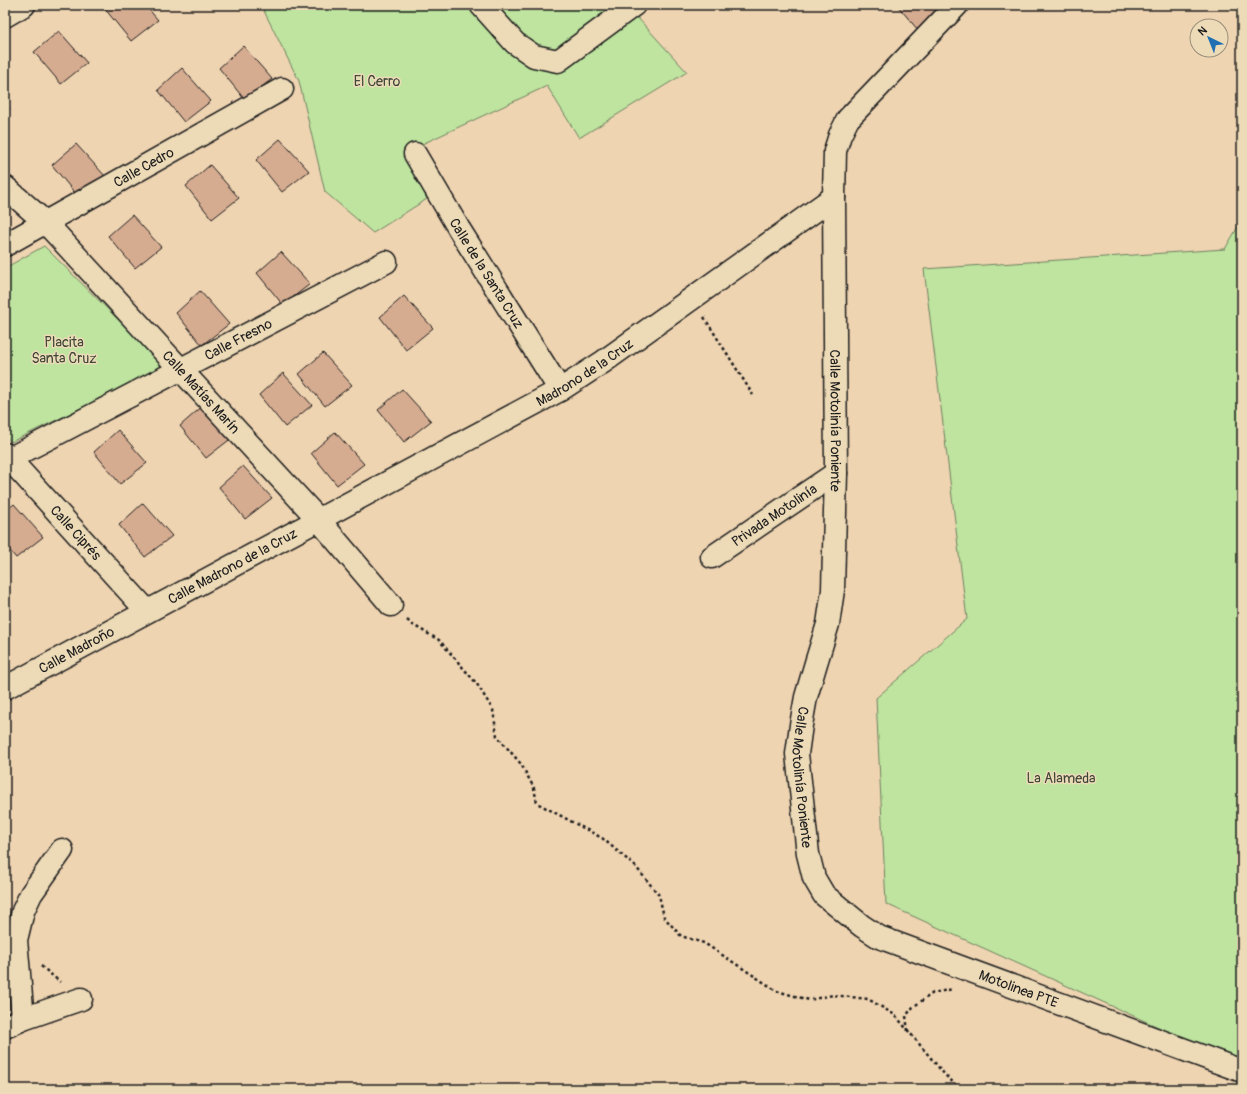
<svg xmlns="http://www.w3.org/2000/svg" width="1247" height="1094" font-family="Pangolin,sans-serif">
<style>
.green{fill:#bee49f;stroke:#6d805e}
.building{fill:#d6ac91;stroke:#1c1c1c}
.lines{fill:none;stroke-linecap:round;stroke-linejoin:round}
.minor-casing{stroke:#1c1c1c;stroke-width:25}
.path{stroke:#1c1c1c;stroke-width:2.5;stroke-dasharray:3 3;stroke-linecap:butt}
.minor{stroke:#eddbb8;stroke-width:22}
.labels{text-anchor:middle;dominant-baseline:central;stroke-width:3;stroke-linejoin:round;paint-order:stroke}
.park-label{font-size:14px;fill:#3c4436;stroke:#eddbb8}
.street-label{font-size:14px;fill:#1c1c1c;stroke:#eddbb8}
</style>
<rect width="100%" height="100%" fill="#efd4b2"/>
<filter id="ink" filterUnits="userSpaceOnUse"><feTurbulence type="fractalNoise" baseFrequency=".025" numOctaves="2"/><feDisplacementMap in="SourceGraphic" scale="8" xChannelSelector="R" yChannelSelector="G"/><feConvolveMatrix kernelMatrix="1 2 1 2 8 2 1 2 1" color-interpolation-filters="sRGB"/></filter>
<g filter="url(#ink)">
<path class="green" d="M261,5H626L687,72L579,138L547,86L405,152L427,199L373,233L325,192L299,81Z
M1242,220V1065L886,904L876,698L967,619L924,269L1225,249Z
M44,246L166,367L11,442L5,435V268Z"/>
<path class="building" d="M109,5H145L158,20L131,41L105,9Z
M897,5H943L918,30Z
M59,31L87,63L61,84L34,52Z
M243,46L272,79L245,100L219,68Z
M182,68L211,101L184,122L158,90Z
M5,104L10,109L5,113Z
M280,139L309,171L282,192L256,160Z
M76,144L105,176L78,197L52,165Z
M210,165L239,198L212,219L186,186Z
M132,215L161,247L135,268L108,236Z
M281,252L310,284L283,305L257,273Z
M200,291L229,324L202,345L176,313Z
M404,296L433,328L406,350L380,317Z
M323,353L352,385L325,406L299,374Z
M283,373L312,405L285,427L259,395Z
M402,389L431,421L404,442L378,410Z
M205,404L233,437L206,458L180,426Z
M118,430L147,463L120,484L94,452Z
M335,432L364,464L337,485L311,453Z
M243,466L272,498L245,519L219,487Z
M143,503L172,536L145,557L119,525Z
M14,504L43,537L16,558L5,545V512Z"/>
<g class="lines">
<g class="minor-casing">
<g id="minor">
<path d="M481,5L515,43L534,56L558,61L634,5"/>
<path id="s1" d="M957,5L848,119L840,135L835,151L834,197L836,473L833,590L828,624L816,663L806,697L801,725L797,754L808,854L814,878L824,895L862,926L879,937L1242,1071"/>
<path d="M5,16L24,5"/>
<path id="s2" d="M415,154L459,229L560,390"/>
<path id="s3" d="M5,187L46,223L318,519L391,605"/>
<path id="s4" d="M5,245L282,89"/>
<path id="s5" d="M5,454L147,611"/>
<path id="s6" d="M5,461L386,262"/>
<path id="s7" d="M712,557L836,473"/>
<path id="s8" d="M5,688L560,390L603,362L834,197"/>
<path d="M62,850L31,894L23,911L16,940L23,1019L81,999"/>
<path d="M5,1027L23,1019"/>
</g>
</g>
<path class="path" d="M704,317L753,395
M407,620L413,625L439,640L477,684L493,710L497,736L521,764L534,788L537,803L602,838L635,866L659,895L664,917L681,936L704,943L777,991L809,1000L833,995L868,999L895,1015L945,1075L956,1085
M41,966L60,982
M908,1031L906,1016L913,1007L933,993L953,989"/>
<use href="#minor" class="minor"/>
</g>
</g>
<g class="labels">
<g class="park-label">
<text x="377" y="81">El Cerro</text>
<text x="64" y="342">Placita<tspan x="64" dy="16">Santa Cruz</tspan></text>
<text x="1061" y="778">La Alameda</text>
</g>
<g class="street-label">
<text stroke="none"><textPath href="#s4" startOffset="159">Calle Cedro</textPath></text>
<text stroke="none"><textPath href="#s2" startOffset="139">Calle de la Santa Cruz</textPath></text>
<text stroke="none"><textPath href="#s6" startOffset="263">Calle Fresno</textPath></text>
<text stroke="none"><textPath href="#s8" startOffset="660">Madrono de la Cruz</textPath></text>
<text stroke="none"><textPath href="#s3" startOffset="284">Calle Matías Marín</textPath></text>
<text stroke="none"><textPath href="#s1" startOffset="462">Calle Motolinía Poniente</textPath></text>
<text stroke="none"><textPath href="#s7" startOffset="75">Privada Motolinía</textPath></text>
<text stroke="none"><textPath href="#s5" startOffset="106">Calle Ciprés</textPath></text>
<text stroke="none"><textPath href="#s8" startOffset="258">Calle Madrono de la Cruz</textPath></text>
<text stroke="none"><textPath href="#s8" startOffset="81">Calle Madroño</textPath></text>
<text stroke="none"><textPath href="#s1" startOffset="823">Calle Motolinía Poniente</textPath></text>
<text stroke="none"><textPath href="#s1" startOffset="1163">Motolinea PTE</textPath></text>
</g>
</g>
<rect width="1247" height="1094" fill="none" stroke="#eddbb8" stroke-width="20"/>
<rect x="10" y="10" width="1227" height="1074" fill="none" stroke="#1c1c1c" stroke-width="1.5" filter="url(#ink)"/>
<g transform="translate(1209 38) rotate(317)"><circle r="19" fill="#eddbb8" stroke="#998f7a"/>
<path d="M0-3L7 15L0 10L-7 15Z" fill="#1f6fb2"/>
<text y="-6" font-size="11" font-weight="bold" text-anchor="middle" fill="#1c1c1c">N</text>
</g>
</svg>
